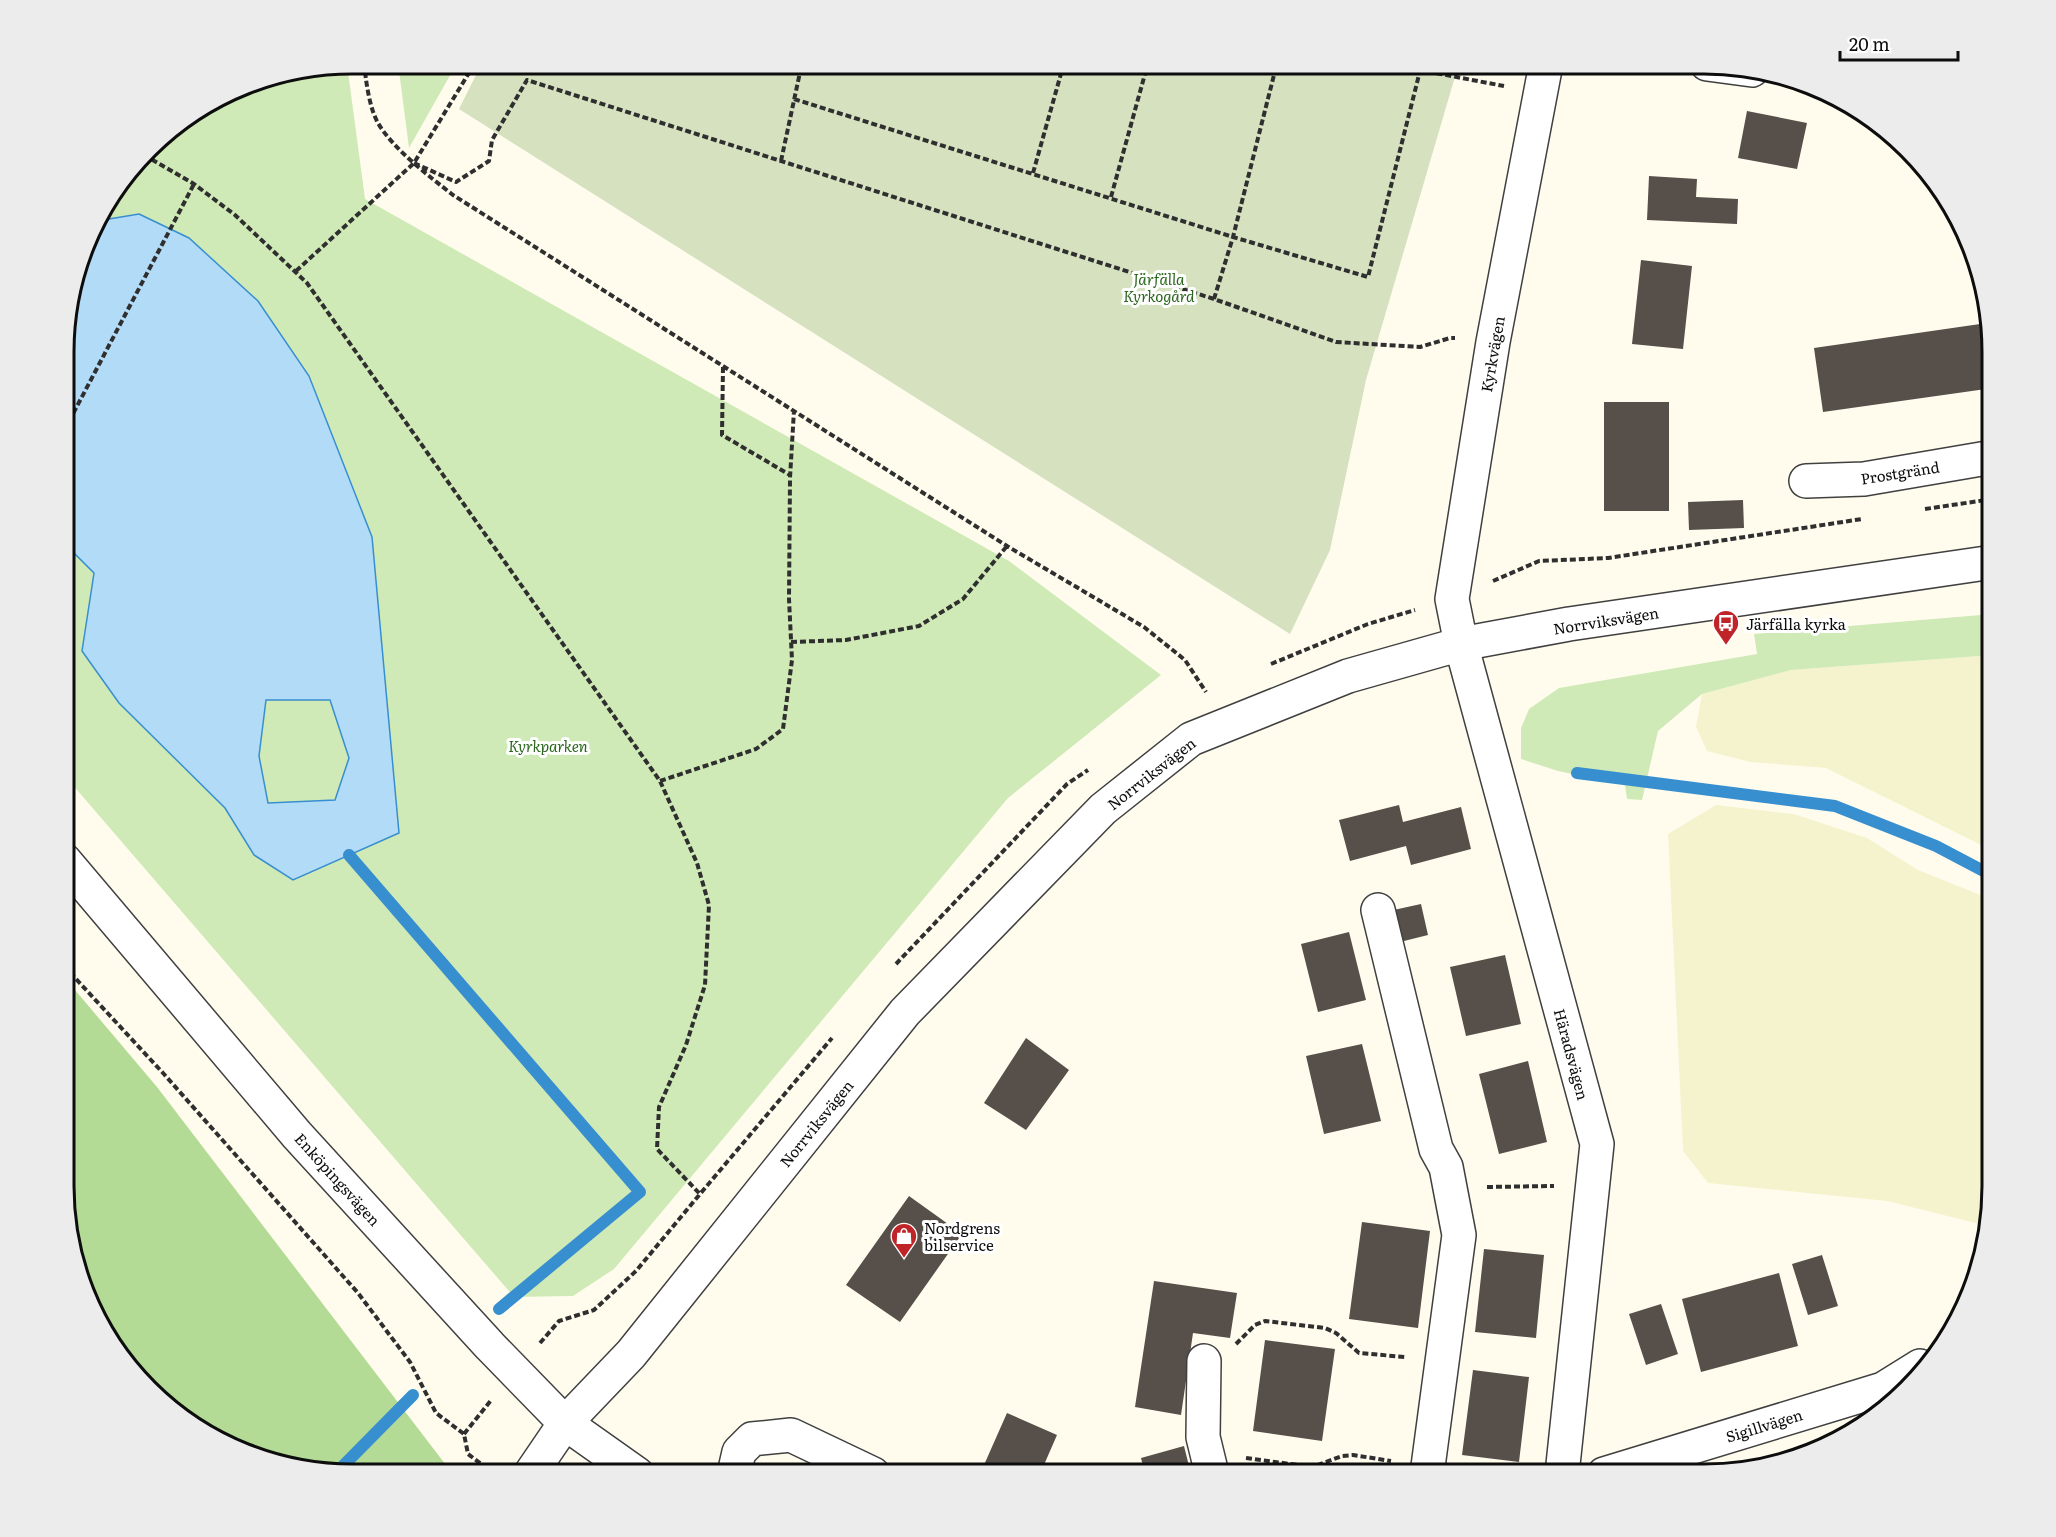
<svg xmlns="http://www.w3.org/2000/svg" width="2056" height="1537" font-family="Literata,serif">
<style>
.farmland{fill:#f5f3ce}
.green{fill:#d0eab7}
.forest{fill:#b3db96}
.cemetery{fill:#d5e1bf}
.water{fill:#b2dbf7;stroke:#388fcf;stroke-width:1.5;fill-rule:evenodd}
.lines{fill:none;stroke-linecap:round;stroke-linejoin:round}
.stream{stroke:#388fcf;stroke-width:12}
.building{fill:#564f4a}
.minor-casing{stroke:#404040;stroke-width:36}
.path{stroke:#2f2f2f;stroke-width:4;stroke-dasharray:6 3;stroke-linecap:butt}
.minor{stroke:#fff;stroke-width:33}
.labels{text-anchor:middle;dominant-baseline:central;stroke-width:6;stroke-linejoin:round;paint-order:stroke}
.park-label{font-size:15px;font-style:italic;fill:#2a661d;stroke:#fff}
.street-label{font-size:15px;fill:#0d0d0d;stroke:#fff}
.poi-label{font-size:15px;fill:#0d0d0d;stroke:#fff;text-anchor:start}
.rim{fill:none;stroke:#0d0d0d;stroke-width:3}
</style>
<rect width="100%" height="100%" fill="#fffcee"/>
<path class="farmland" d="M1993,655V851L1826,768L1750,762L1707,751L1696,727L1702,694L1791,670Z
M1716,805L1794,814L1867,838L1918,870L1993,900L1992,1205L1987,1226L1887,1201L1708,1183L1683,1151L1668,834Z"/>
<path class="green" d="M398,63H457L409,148Z
M347,64L365,199L1009,561L1161,675L1008,798L614,1269L573,1296L514,1297L65,776L66,314L101,208L162,134L258,78Z
M1993,614V655L1791,670L1702,694L1658,731L1642,800L1627,799L1625,785L1558,771L1521,759V728L1529,709L1559,688L1757,654L1754,634Z"/>
<path class="forest" d="M64,977L157,1087L452,1473H333L241,1452L162,1403L93,1313L64,1205Z"/>
<path class="cemetery" d="M482,63H1459L1366,380L1330,550L1290,634L459,109Z"/>
<path class="water" d="M139,214L189,238L258,301L309,376L372,537L399,833L293,880L254,855L225,808L119,703L82,651L94,573L70,549L65,528L66,314L97,221ZM266,700H330L349,758L335,800L268,803L259,756Z"/>
<g class="lines">
<path class="stream" d="M1577,773L1835,806L1936,846L1993,876
M349,855L640,1192L499,1309
M336,1473L413,1395"/>
</g>
<path class="building" d="M1747,111L1807,123L1797,169L1738,158Z
M1649,176L1697,179L1696,197L1738,199L1737,224L1647,220Z
M1641,260L1692,266L1683,349L1632,344Z
M1987,323L1993,351V388L1823,412L1814,348Z
M1604,402H1669V511H1604Z
M1743,500L1744,528L1689,530L1688,502Z
M1399,805L1403,822L1461,807L1471,849L1411,865L1406,846L1350,861L1339,820Z
M1421,904L1428,935L1396,943L1389,911Z
M1349,932L1366,1000L1318,1012L1301,944Z
M1505,955L1521,1024L1466,1036L1450,967Z
M1026,1038L1069,1070L1026,1130L984,1103Z
M1362,1044L1381,1121L1324,1134L1306,1056Z
M1528,1061L1547,1142L1499,1154L1479,1074Z
M909,1196L962,1234L900,1322L846,1285Z
M1362,1222L1430,1231L1418,1328L1349,1319Z
M1484,1249L1544,1255L1536,1338L1475,1332Z
M1822,1255L1838,1306L1808,1315L1792,1264Z
M1779,1273L1798,1346L1701,1372L1682,1299Z
M1154,1281L1237,1293L1230,1338L1193,1333L1181,1415L1135,1407Z
M1661,1304L1678,1354L1646,1365L1629,1314Z
M1265,1340L1335,1349L1322,1441L1253,1431Z
M1473,1370L1529,1377L1519,1462L1462,1455Z
M1007,1413L1057,1435L1040,1474H980Z
M1184,1446L1191,1474H1145L1141,1458Z"/>
<g class="lines">
<g class="minor-casing">
<path id="minor" d="M1546,64L1493,342L1452,599L1461,644L1597,1144L1562,1474
M1707,64L1752,70
M1806,481L1864,479L1993,457
M64,860L297,1135L490,1346L565,1423L637,1474
M1378,910L1436,1149L1446,1167L1459,1235L1427,1474
M1204,1361L1203,1437L1212,1474
M531,1473L565,1423L631,1354L905,1012L1103,809L1191,739L1348,676L1461,644L1569,624L1993,562
M734,1474L739,1452L752,1439L791,1435L873,1474
M1604,1474L1883,1389L1920,1366"/>
</g>
<path class="path" d="M364,63C366,81 369,107 378,123C393,149 429,176 453,195L1007,546L1144,627L1185,660L1206,692
M1423,63L1430,72L1504,86
M794,99L1233,237L1368,277L1422,63
M144,155L194,184L235,215L307,283L660,781L697,863L709,905L705,985L686,1045L659,1107L657,1149L700,1194
M781,161L802,63
M414,163L456,182L489,161L492,140L527,80L1214,299L1336,342L1420,347L1450,338H1455
M1033,173L1064,63
M1111,197L1148,63
M296,271L414,163L475,63
M1214,299L1233,237L1277,63
M723,367L722,435L790,475
M65,429L194,184
M1925,509L1993,499
M1493,581L1539,561L1608,558L1862,519
M791,642L846,640L919,626L963,599L1007,546
M1271,664L1368,624L1415,610
M660,781L756,749L783,729L792,660L789,599L790,478L794,410
M896,964L1067,784L1088,770
M64,966L163,1073L358,1293L410,1362L436,1413L464,1434L468,1454L493,1473
M1487,1187L1554,1186
M540,1343L559,1321L594,1310L636,1271L700,1194L832,1038
M1236,1344L1255,1325L1265,1321L1325,1328L1336,1333L1359,1353L1405,1357
M464,1434L492,1399
M1246,1458L1305,1466H1315L1342,1456L1353,1455L1391,1461
M475,1473L479,1462"/>
<use href="#minor" class="minor"/>
</g>
<defs>
<g id="bus-pin" transform="scale(1.35)"><path d="M0 17L-7.5 6A9.5 9.5 0 1 1 7.5 6Z" fill="#bf2428" stroke="#fff"/><path d="M-5-6H5V4H4V6H2V4H-2V6H-4V4H-5ZM-3.5-4V0h7V-4ZM-3.5 1.2v1.5H-2V1.2ZM2 1.2v1.5H3.5V1.2Z" fill="#fff"/></g>
<g id="shop-pin" transform="scale(1.35)"><path d="M0 17L-7.5 6A9.5 9.5 0 1 1 7.5 6Z" fill="#bf2428" stroke="#fff"/><path d="M-5-2.5h2.3a2.7 3.5 0 0 1 5.4 0H5L5.5 6h-11ZM-1.5-2.5h3a1.5 2.3 0 0 0-3 0Z" fill="#fff"/></g>
</defs>
<g fill-rule="evenodd">
<use href="#bus-pin" x="1726" y="623"/>
<use href="#shop-pin" x="904" y="1236"/>
</g>
<g class="labels">
<g class="park-label">
<text x="1159" y="278">Järfälla<tspan x="1159" dy="17">Kyrkogård</tspan></text>
<text x="548" y="745">Kyrkparken</text>
</g>
<g class="street-label">
<text transform="translate(1492 354) rotate(-80)">Kyrkvägen</text>
<text transform="translate(1900 472) rotate(-9)">Prostgränd</text>
<text transform="translate(1606 620) rotate(-9)">Norrviksvägen</text>
<text transform="translate(1151 773) rotate(-38)">Norrviksvägen</text>
<text transform="translate(1572 1054) rotate(75)">Häradsvägen</text>
<text transform="translate(816 1123) rotate(-51)">Norrviksvägen</text>
<text transform="translate(338 1179) rotate(48)">Enköpingsvägen</text>
<text transform="translate(1764 1425) rotate(-17)">Sigillvägen</text>
</g>
<g class="poi-label">
<text x="1746" y="623">Järfälla kyrka</text>
<text x="924" y="1227">Nordgrens<tspan x="924" dy="17">bilservice</tspan></text>
</g>
</g>
<path d="M0 0H2056V1537H0ZM352 74H1704A278 278 0 0 1 1982 352V1186A278 278 0 0 1 1704 1464H352A278 278 0 0 1 74 1186V352A278 278 0 0 1 352 74Z" fill="#ececec" fill-rule="evenodd"/>
<path class="rim" d="M352 74H1704A278 278 0 0 1 1982 352V1186A278 278 0 0 1 1704 1464H352A278 278 0 0 1 74 1186V352A278 278 0 0 1 352 74Z"/>
<path d="M1840 51v9h118v-9" fill="none" stroke="#0d0d0d" stroke-width="3"/>
<text x="1849" y="51" font-size="18" fill="#0d0d0d" stroke="#ffffff" stroke-width="4.5" paint-order="stroke">20 m</text>
</svg>
